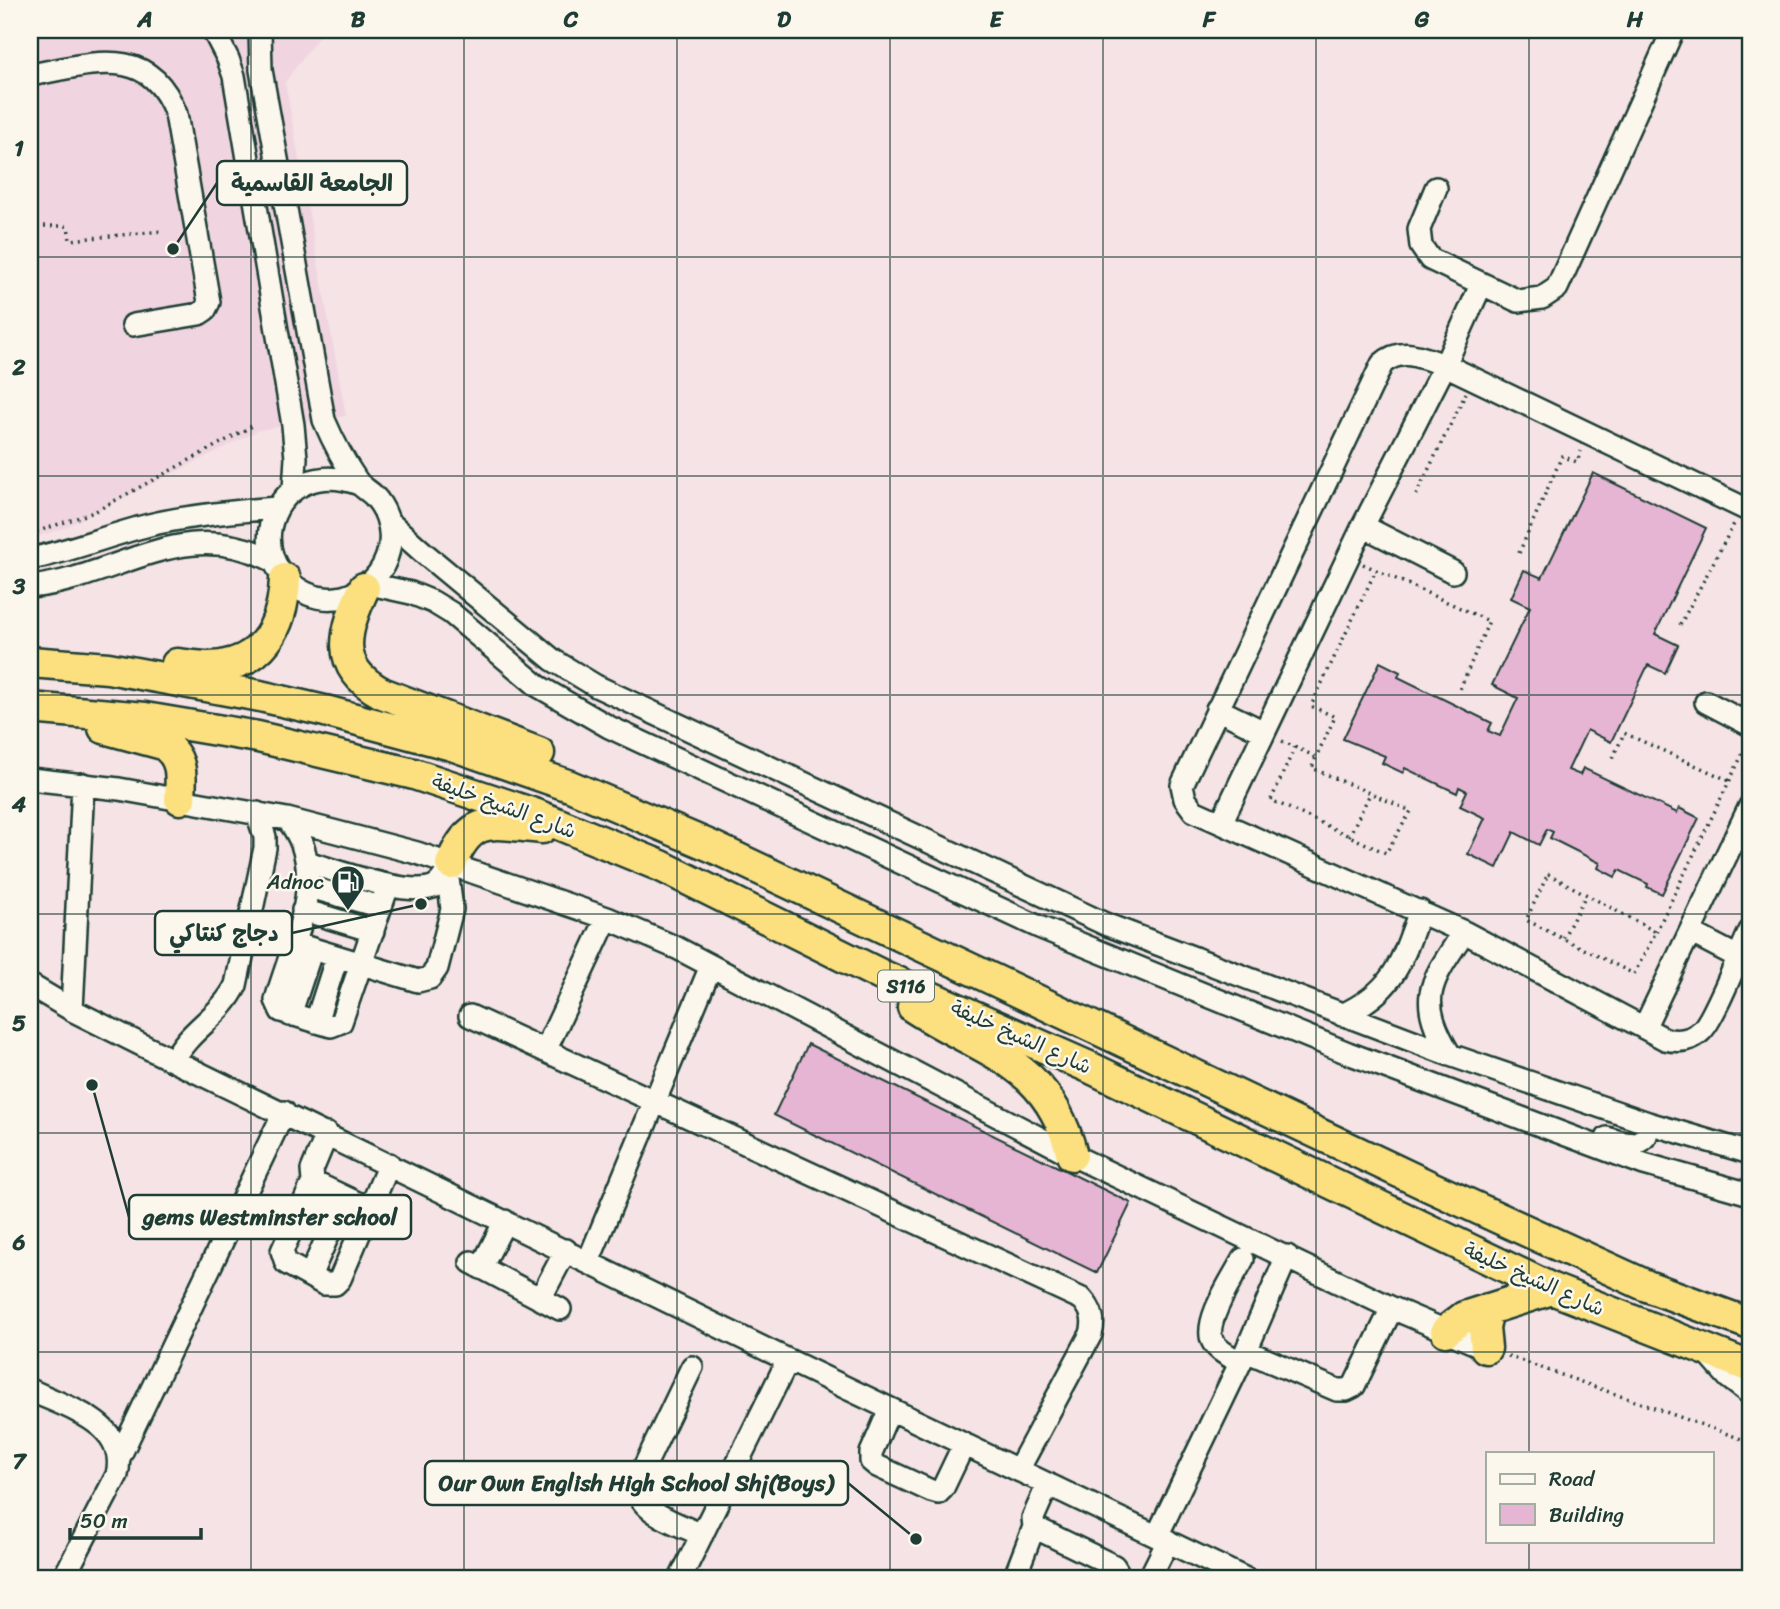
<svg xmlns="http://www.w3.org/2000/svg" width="1780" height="1609" font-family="Sriracha,'Playpen Sans Arabic',sans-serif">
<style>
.built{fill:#f0d5e0}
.building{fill:#e6b5d4;stroke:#1f3d34;stroke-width:2}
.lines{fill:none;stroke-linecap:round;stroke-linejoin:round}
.minor-casing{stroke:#1f3d34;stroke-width:26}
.highway-casing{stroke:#1f3d34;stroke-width:35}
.path{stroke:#1f3d34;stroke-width:3.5;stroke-dasharray:2 5;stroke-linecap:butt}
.minor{stroke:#fbf7ec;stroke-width:21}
.highway{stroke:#fce080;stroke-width:30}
.grid{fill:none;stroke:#1f3d34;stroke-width:2;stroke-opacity:0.55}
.labels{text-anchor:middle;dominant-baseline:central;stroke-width:5;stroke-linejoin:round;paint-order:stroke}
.shield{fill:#fbf7ec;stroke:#61756b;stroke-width:2}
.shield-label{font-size:19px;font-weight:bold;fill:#1f3d34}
.street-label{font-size:21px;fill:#1f3d34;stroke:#fbf7ec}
.poi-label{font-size:21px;fill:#1f3d34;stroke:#fbf7ec;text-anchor:end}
.leader{fill:none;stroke:#1f3d34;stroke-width:2.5}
.callout-dot{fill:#1f3d34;stroke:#fbf7ec;stroke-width:2.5}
.callout{fill:#fbf7ec;stroke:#1f3d34;stroke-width:2.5}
.callout-label{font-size:23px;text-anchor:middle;font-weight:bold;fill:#1f3d34}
.neatline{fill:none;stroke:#1f3d34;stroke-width:2.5}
.grid-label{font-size:23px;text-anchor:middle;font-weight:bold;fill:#1f3d34}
</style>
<rect width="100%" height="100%" fill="#f5e3e5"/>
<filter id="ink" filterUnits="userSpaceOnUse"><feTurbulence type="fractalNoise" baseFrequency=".0143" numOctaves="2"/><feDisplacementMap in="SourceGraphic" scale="14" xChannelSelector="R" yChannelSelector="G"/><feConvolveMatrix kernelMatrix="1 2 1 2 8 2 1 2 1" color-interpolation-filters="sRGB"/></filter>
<g filter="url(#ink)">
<path class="built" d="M30,30H323L285,82L346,416L259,430L66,527L30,539Z"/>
<path class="building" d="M1593,473L1706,528L1655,634L1678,645L1665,673L1648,665L1611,742L1587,730L1568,770L1580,775L1583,768L1677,813L1679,808L1699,818L1662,894L1647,887L1648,884L1619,870L1615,877L1598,868L1600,863L1550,838L1553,832L1547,829L1539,845L1514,832L1497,868L1468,854L1485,818L1460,806L1467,791L1459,787L1457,793L1405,768L1403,773L1382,763L1385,756L1343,739L1380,662L1400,672L1398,677L1492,723L1488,731L1500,736L1518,698L1492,685L1530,607L1511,598L1524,570L1542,578Z
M808,1044L1131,1203L1097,1273L774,1115Z"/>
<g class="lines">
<g class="minor-casing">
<path id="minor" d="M213,30L228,59L234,76L293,425L296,458L294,489
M260,30L261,70L324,420C333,441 344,462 357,481C361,487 368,490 373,495C385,507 392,526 390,543C387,566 375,583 354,593C340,600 322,600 308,594C234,560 275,453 359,484
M30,75C89,65 149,41 176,114L209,302L205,310L199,314L133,325
M1436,188L1419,229L1421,246L1430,259L1518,301L1542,298L1557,288L1673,30
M1750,511L1445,365C1422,358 1402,346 1382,364L1182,785L1185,799L1194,811L1464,932L1665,1039C1678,1042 1691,1041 1701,1031C1714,1020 1740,951 1750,931
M388,521L425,554L553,660L596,686L1105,924L1450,1055L1648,1123L1750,1153
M1363,526L1453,572
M30,559C71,551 109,535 149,525C191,515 234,511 277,508
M370,584L411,593L433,602L451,613L538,686L609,727L1039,927L1348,1053L1644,1164L1750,1194
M30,587C119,578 183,513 274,561
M1706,702L1750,725
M1217,709L1264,732
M30,779L119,789L287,819L417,853L607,918L677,948L1072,1155L1392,1308L1486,1348
M287,819C332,872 292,942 276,1000L281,1011L331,1026L341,1022L388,886
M1221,823L1363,526L1445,365L1481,285
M307,862C334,870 411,898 435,886C443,881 446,873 451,864
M309,887L381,907
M303,910L373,931
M1690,932L1738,957
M293,943L418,981L430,978L437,968L452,909L447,871
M30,985L72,1010L174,1061L788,1360L1246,1579
M72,1010L83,784
M290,1015L312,949
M1342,1015C1395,990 1401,963 1420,911
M470,1016L1082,1299C1092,1310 1095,1320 1091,1334L1018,1470
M316,1022L337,957
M1644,1028L1750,806
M545,1051L607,918
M1450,1055C1416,998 1430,983 1464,932
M174,1061C186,1031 221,1017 236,985L265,848V837L257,813
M327,1134L312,1170L313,1182L282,1251L286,1263L324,1284H335L340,1279L389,1164
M1607,1138C1621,1142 1635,1149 1646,1136L1648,1123
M313,1182L370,1209
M471,1262L560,1309
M588,1262L711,966
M481,1268L505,1221
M310,1276L337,1215
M540,1299L566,1250
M1246,1351L1337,1390H1346L1354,1386L1392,1308
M1707,1353L1729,1378L1750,1394
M1240,1362C1231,1357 1219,1352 1213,1342C1202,1323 1233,1278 1243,1259
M692,1367L638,1480C631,1511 680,1524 702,1535
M30,1390C67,1408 129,1423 117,1475L63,1579
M890,1409L871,1453V1461L877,1466L931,1491L938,1493L943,1488L964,1444
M119,1458L284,1112
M1034,1527L1033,1518L1048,1484
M1157,1536L1246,1351L1287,1256
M680,1579L788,1360
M1014,1579L1034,1527L1114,1566L1117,1571L1115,1579
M1149,1579L1168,1541"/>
</g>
<g class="highway-casing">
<path id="highway" d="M364,588C345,630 332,666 382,693L539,753
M30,662L108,668L260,696L325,711L452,745L570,786L713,847L1431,1187L1647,1286L1750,1324
M177,664C187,665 199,667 209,667C263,666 283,626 285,579
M30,708L145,718L258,737L414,774L534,814L661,866L881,975L1089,1067L1552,1289L1750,1367
M104,728L163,744C184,758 181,777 180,799
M451,864C472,812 494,824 542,828
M913,1007C985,1054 1048,1060 1072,1155
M1446,1331L1464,1317L1552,1289
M1486,1348L1484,1328L1488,1309"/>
</g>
<path class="path" d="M30,226H68L70,240L162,231
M1416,495L1466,393
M30,534L94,512L256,424
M1519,553L1562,456L1577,462L1581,451
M1363,564L1489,621L1460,689
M1680,625L1735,522
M1282,741L1316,757L1335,717L1311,706L1376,570
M1295,747L1271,800L1386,853L1411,811L1312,768L1316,757
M1613,758L1624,733L1730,781
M1349,836L1370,794
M1548,874L1656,932L1634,974L1526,920Z
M1656,932L1744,751L1750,753
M1563,938L1586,895
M1508,1356L1750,1442"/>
<use href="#minor" class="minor"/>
<use href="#highway" class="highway"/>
</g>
</g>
<path class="grid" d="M251,30V1579M464,30V1579M677,30V1579M890,30V1579M1103,30V1579M1316,30V1579M1529,30V1453M30,257H1750M30,476H1750M30,695H1750M30,914H1750M30,1133H1750M30,1352H1750M1529,1541V1579"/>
<defs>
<g id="fuel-pin" transform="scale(1.75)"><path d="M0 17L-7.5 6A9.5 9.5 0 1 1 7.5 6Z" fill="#1f3d34" stroke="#fbf7ec"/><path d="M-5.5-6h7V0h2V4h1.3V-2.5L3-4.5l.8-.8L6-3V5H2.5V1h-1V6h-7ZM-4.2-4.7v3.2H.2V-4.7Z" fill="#fff"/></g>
</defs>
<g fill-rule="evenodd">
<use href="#fuel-pin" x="348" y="882"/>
</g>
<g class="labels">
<rect class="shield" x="878" y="970.5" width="56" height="31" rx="5"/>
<g class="shield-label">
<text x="906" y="986">S116</text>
</g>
<g class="street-label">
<text transform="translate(504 806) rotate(20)">شارع الشيخ خليفة</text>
<text transform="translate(1021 1037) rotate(24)">شارع الشيخ خليفة</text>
<text transform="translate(1534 1279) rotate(24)">شارع الشيخ خليفة</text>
</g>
<g class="poi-label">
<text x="324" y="882">Adnoc</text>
</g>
</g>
<path class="leader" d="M173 249L217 183M421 904L292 933M92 1085L129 1217M916 1539L848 1483"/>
<g class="callout-dot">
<circle cx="173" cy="249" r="7"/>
<circle cx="421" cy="904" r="7"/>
<circle cx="92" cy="1085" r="7"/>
<circle cx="916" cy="1539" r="7"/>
</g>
<g class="callout">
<rect x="217" y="161" width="190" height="44" rx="7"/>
<rect x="155" y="911" width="137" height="44" rx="7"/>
<rect x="129" y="1195" width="282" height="44" rx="7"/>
<rect x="425" y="1461" width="423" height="44" rx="7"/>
</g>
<g class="callout-label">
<text x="312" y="191">الجامعة القاسمية</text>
<text x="224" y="941">دجاج كنتاكي</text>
<text x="270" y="1225">gems Westminster school</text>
<text x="636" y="1491">Our Own English High School Shj(Boys)</text>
</g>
<rect width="1780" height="1609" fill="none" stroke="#fbf7ec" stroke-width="77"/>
<rect x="1486" y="1452" width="228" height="91" fill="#fbf7ec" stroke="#a3ada2" stroke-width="2"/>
<rect x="1500" y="1474" width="35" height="10" fill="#fbf7ec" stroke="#a3ada2" stroke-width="2"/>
<text x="1549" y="1486" font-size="21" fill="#1f3d34">Road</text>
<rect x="1500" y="1504" width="35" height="21" fill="#e6b5d4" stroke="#a3ada2" stroke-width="2"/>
<text x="1549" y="1522" font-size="21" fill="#1f3d34">Building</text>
<path d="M70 1528v10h131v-10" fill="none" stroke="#1f3d34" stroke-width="3.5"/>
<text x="80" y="1528" font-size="21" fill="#1f3d34" stroke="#fbf7ec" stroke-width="5" paint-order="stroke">50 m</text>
<rect x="38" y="38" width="1704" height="1532" class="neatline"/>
<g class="grid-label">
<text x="145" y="27">A</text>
<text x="358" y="27">B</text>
<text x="571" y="27">C</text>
<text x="784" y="27">D</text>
<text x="996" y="27">E</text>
<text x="1209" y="27">F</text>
<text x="1422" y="27">G</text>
<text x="1635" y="27">H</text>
<text x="19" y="156">1</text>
<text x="19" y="375">2</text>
<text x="19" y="594">3</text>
<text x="19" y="812">4</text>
<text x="19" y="1031">5</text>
<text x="19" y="1250">6</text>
<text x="19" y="1469">7</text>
</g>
</svg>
